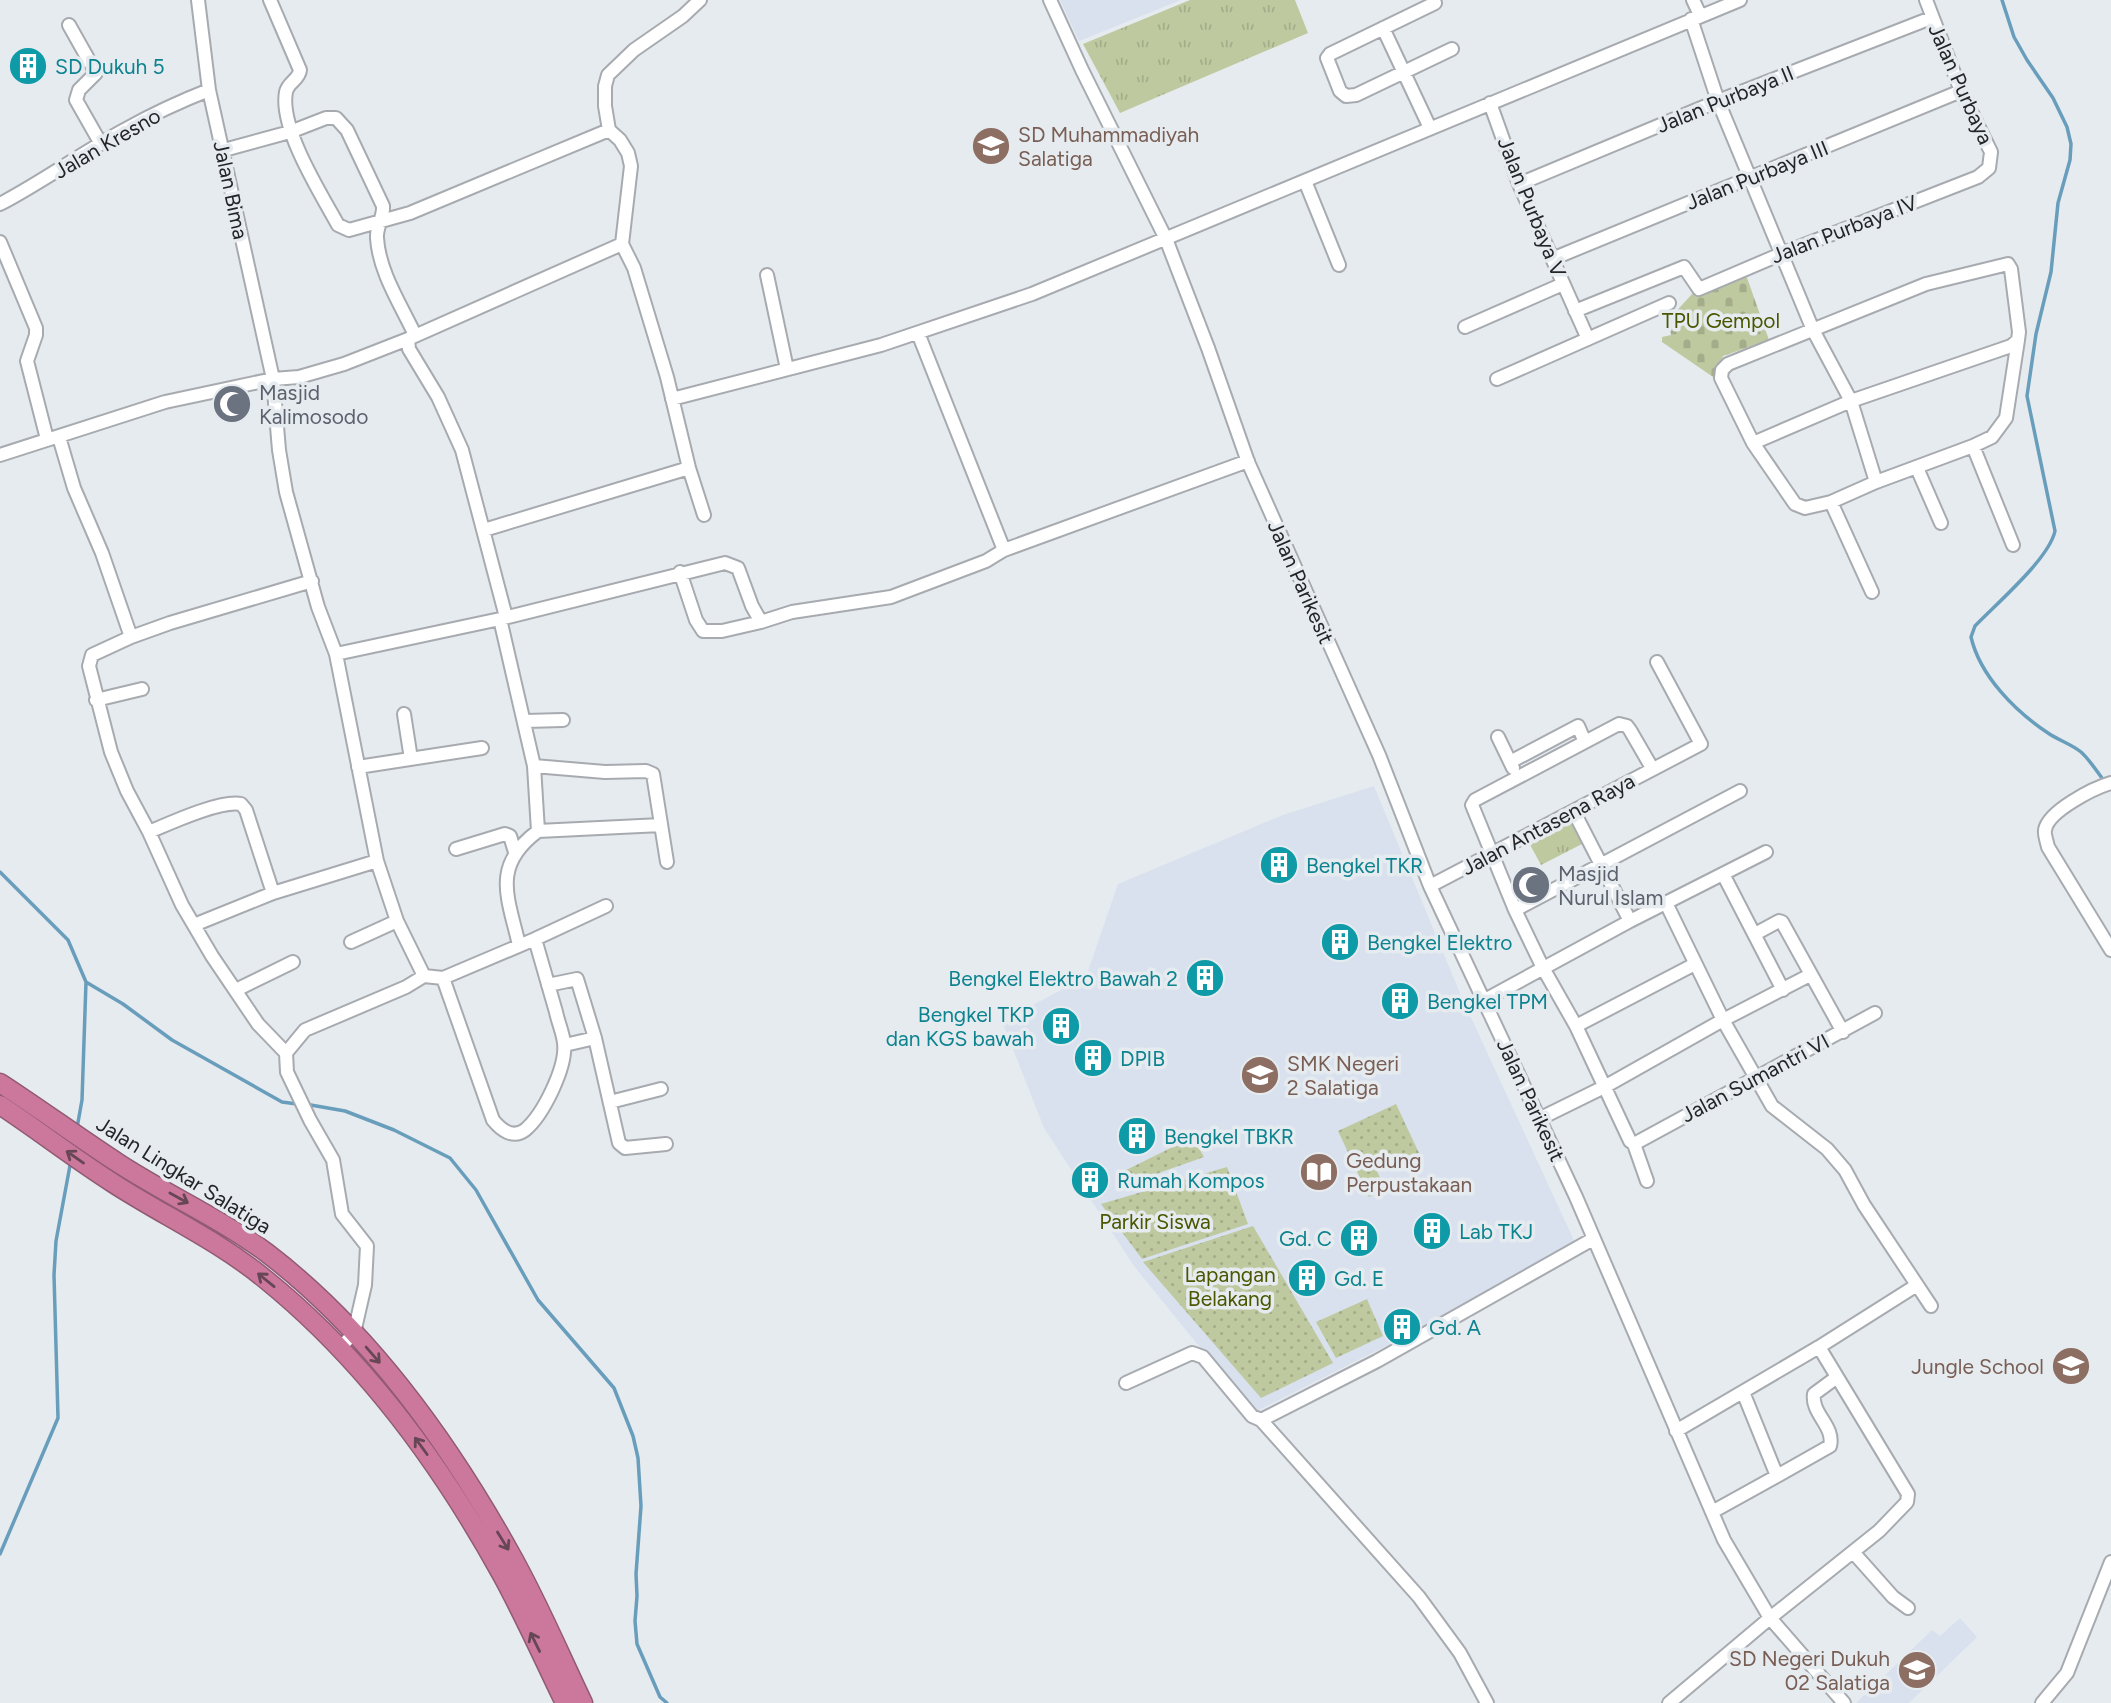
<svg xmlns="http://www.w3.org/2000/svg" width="2111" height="1703" font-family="Figtree,sans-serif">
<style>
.built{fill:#d8e1ed}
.grass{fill:url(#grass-tufts)}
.cemetery{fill:url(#cemetery-stones)}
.park{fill:url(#park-dots)}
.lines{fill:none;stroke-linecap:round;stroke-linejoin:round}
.stream{stroke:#689ebb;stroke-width:3.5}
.minor-casing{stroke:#a7abb0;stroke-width:16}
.highway-casing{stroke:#915b73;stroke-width:21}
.minor{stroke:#fff;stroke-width:12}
.highway{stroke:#cc789c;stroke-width:18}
.oneway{stroke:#674656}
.labels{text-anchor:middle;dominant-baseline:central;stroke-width:7;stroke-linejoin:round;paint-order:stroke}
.culture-label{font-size:21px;fill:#0d838f;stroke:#e6ebf0;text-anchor:start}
.street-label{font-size:21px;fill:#242527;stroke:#e6ebf0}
.education-label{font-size:21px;fill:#785e54;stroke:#e6ebf0;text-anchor:start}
.park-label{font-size:21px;fill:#4a5700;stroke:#e6ebf0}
.worship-label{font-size:21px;fill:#5b616d;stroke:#e6ebf0;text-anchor:start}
</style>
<defs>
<pattern id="grass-tufts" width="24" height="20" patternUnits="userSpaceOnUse" patternTransform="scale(1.75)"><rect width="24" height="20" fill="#bfc99f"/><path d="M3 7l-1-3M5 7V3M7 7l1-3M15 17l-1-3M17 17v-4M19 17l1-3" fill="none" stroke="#a4ac89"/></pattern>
<pattern id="cemetery-stones" width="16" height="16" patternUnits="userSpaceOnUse" patternTransform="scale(1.75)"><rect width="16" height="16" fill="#bfc99f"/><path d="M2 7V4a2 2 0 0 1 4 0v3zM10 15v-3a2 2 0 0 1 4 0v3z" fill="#a4ac89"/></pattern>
<pattern id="park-dots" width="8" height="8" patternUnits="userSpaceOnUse" patternTransform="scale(1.75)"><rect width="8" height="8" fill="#bfc99f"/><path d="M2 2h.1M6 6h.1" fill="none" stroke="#a4ac89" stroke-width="1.8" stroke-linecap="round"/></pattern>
</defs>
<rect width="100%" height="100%" fill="#e6ebf0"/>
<path class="built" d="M1060,0H1181L1079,41Z
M1374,786L1462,998L1578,1249L1253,1413L1134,1266L1044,1128L1002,1021L1086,977L1118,884L1283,815Z
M1960,1618L1977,1637L1909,1703H1856L1932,1630L1940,1636Z"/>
<path class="grass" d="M1190,0H1295L1308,33L1120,113L1083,44Z
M1571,818L1584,843L1541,865L1528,841Z"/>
<path class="cemetery" d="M1745,272L1769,340L1723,356L1716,379L1662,342V337L1671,335L1669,319L1693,293Z"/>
<path class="park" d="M1396,1104L1419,1153L1377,1171L1385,1190L1369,1197L1338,1131Z
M1193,1137L1204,1157L1122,1186L1116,1175Z
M1227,1167L1248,1224L1142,1259L1101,1204Z
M1253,1226L1333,1363L1261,1398L1143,1262Z
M1367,1299L1383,1336L1336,1358L1316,1322Z"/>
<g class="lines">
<path class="stream" d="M2002,0L2014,37L2027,60L2053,98L2067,127L2071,144L2070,160L2058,203L2051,272L2036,334L2027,396L2055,531C2049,559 1996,604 1975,626L1971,637C1980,676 2015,711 2048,733C2058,740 2071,744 2081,752C2090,760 2097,772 2105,782
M0,872L68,940L86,982L82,1100L77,1128
M86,982L123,1004L172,1040L282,1102L297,1104
M305,1104L345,1111L394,1130L450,1158L476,1190L538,1300L614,1388L633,1436L638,1458L641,1506L636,1574L637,1596L635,1621L637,1644L660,1697L667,1703
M0,1554L58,1418L54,1275L56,1241L71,1160"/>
<g class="minor-casing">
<path id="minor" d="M198,0L209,90L273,379L279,450L286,492L318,607L336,654L377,861L397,921L424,976L406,987L305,1030L286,1053L287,1072L310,1120L333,1160L342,1214L367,1246L365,1285L354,1333L340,1348
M270,0L300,70C299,80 288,82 286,92C279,128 321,194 338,225L349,230L410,213L609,130
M1050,0L1082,70L1166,239L1208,348L1248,462L1379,755L1430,886L1576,1197L1724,1540L1770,1618L1844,1703
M1693,0L1700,15
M1435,3L1330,54L1327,58L1340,91L1346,96L1356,95L1452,49
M1691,19L1718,101L1813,330L1851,401L1876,482
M69,25L96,73L79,90L76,100L101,144
M1383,28L1430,128
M1490,103L1519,184L1588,339
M224,150L290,132L326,118H336L347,130L383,206C384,217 376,227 377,238C379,272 401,305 415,335
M1305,181L1339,265
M1519,184L1718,101L1931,18
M0,204C44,181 83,152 126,129C153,114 181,101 209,90
M0,242L36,328V335L27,361L47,439
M622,244L631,166L628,153L620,140L609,130L605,106V86L608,75L634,50L683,16L700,0
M1552,259L1961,91
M767,275L787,369
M1575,311L1684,267L1699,289L1781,254L1978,177L1989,168L1991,152L1961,91L1926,0
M1465,327L1563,284
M918,333L1004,550
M408,339L409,349L438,397L462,450L506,617
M1497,379L1669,303
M672,399L881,345L1032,294L1740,0
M59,437L74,488L102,553L131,637
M1753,443L1851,401L2011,346L2018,340L2019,332L2011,269L2008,264L1926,284L1728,364L1722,370L1721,378L1753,443L1795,504L1805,508L1831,502L1876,482L1973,446L2013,545
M1973,446L1992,437L2006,418L2018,340
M0,455L165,402L273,379L299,377L344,364L408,339L622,244L634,268L667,377L689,468L704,515
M1917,468L1941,523
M1831,502L1872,592
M484,530L689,468
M680,572L696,620L703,631H722L761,622
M500,619L534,766L538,831
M336,654L500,619L725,563L738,568L752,606L761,622L792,612L891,597L986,561L1004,550L1248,461
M96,700L142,689
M404,714L411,759
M525,721L563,720
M1498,737L1513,768
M1510,762L1578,726L1585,742
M534,766L605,772L646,771L653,774L667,862
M358,767L482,748
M2111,783C2094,788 2048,811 2045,830C2044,834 2047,842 2048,847L2111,950
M1574,812L1630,921
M149,832C170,823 220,800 241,804L246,810L273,893
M456,849L505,834L510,836L515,852
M1723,874L1783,990
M1430,886L1701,744L1657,662
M1666,903L1723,1020L1772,1106L1827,1149L1845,1170L1864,1205L1931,1306
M1515,910L1740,791
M194,925L273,893L377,861
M1755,934L1779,921L1782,922L1843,1032
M351,942L397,921
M519,945C508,897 491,866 538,831L661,825
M424,976L443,978L535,939L606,906
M443,978L493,1120C501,1130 513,1139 525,1130C543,1115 567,1067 564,1043C563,1033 558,1022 556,1012C549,988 542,963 535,939
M548,985L577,979L595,1038L565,1045
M236,990L293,962
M1483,1001L1630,921L1766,852
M1576,1026L1695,964
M595,1038L619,1143L625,1148L666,1144
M286,1053L258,1024L212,956L182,905L149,832L127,791L111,752L89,666L92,655L131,637L170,623L312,581
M610,1102L661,1089
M1541,1118L1606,1086L1723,1020L1810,975
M1634,1144L1875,1013
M1647,1181L1634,1144L1630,1141L1576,1026L1543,968L1515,910L1472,805L1475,800L1619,724L1627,726L1630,730L1652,768
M1126,1383L1192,1353L1203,1357L1252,1416L1261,1420
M1743,1392L1777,1476L1830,1446C1835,1426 1811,1414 1814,1394L1837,1377
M1676,1431L1819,1347L1917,1285
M1712,1512L1777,1476
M1853,1552L1893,1597L1908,1608
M1487,1703L1460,1653L1419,1597L1261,1420L1377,1361L1593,1239
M1669,1703L1770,1618L1879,1531L1907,1502L1908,1494L1819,1347
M2042,1703L2067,1673L2111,1562"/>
</g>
<g class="highway-casing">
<path id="highway" d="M0,1083C40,1109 78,1137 118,1163C167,1195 220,1218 267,1253C369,1331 447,1440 509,1551C537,1600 559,1653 583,1703
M0,1105C38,1130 75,1159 113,1183C164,1216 219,1241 265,1279C364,1359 441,1464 502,1575C525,1617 544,1660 565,1703"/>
</g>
<use href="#minor" class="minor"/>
<use href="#highway" class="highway"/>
</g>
<defs><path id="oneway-shaft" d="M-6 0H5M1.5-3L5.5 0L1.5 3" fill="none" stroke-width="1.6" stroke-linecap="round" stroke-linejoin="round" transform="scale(1.75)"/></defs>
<g class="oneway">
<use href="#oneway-shaft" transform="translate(75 1157) rotate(-145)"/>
<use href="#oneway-shaft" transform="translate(179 1198) rotate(29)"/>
<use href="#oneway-shaft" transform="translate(266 1280) rotate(-141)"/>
<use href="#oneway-shaft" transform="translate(373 1355) rotate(49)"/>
<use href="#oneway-shaft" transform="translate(421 1446) rotate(-126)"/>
<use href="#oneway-shaft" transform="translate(503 1541) rotate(58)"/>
<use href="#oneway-shaft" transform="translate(535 1642) rotate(-116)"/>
</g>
<defs>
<g id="building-disc" transform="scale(2.0125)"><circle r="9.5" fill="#0f9aa8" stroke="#e6ebf0"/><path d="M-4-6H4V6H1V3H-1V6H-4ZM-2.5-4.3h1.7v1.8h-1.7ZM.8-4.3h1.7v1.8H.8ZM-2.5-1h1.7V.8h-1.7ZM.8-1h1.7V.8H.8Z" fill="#fff"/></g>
<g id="school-disc" transform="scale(2.0125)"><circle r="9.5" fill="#8d6e63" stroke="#e6ebf0"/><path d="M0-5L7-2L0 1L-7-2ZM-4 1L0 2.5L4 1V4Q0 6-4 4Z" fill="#fff"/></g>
<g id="mosque-disc" transform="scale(2.0125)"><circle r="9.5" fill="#6b7280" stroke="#e6ebf0"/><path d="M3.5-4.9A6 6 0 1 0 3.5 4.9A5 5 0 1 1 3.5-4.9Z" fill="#fff"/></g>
<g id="library-disc" transform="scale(2.0125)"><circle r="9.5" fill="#8d6e63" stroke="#e6ebf0"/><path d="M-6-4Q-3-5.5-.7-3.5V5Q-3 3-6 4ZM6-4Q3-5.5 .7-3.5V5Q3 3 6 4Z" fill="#fff"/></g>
</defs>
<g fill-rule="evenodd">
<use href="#building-disc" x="28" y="66"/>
<use href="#school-disc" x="991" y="146"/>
<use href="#mosque-disc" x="232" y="404"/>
<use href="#building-disc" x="1279" y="865"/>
<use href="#mosque-disc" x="1531" y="885"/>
<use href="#building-disc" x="1340" y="942"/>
<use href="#building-disc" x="1205" y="978"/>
<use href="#building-disc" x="1400" y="1001"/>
<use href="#building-disc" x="1061" y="1026"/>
<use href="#building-disc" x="1093" y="1058"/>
<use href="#school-disc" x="1260" y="1075"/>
<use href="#building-disc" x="1137" y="1136"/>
<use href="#library-disc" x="1319" y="1172"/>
<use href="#building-disc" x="1090" y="1180"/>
<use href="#building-disc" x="1432" y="1231"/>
<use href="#building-disc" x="1359" y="1238"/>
<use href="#building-disc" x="1307" y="1278"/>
<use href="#building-disc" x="1402" y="1327"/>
<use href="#school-disc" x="2071" y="1366"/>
<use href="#school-disc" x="1917" y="1670"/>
</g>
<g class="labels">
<g class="culture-label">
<text x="55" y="66">SD Dukuh 5</text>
<text x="1306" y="865">Bengkel TKR</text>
<text x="1367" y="942">Bengkel Elektro</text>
<text x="1178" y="978" text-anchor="end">Bengkel Elektro Bawah 2</text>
<text x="1427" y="1001">Bengkel TPM</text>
<text x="1034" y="1014" text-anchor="end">Bengkel TKP<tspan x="1034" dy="24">dan KGS bawah</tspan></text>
<text x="1120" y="1058">DPIB</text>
<text x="1164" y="1136">Bengkel TBKR</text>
<text x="1117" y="1180">Rumah Kompos</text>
<text x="1459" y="1231">Lab TKJ</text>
<text x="1332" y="1238" text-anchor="end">Gd. C</text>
<text x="1334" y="1278">Gd. E</text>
<text x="1429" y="1327">Gd. A</text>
</g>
<g class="street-label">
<text transform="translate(1961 84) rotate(66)">Jalan Purbaya</text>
<text transform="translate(1725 99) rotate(-22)">Jalan Purbaya II</text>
<text transform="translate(107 143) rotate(-30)">Jalan Kresno</text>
<text transform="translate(1757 175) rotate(-22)">Jalan Purbaya III</text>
<text transform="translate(231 190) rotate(78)">Jalan Bima</text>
<text transform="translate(1532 207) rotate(68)">Jalan Purbaya V</text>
<text transform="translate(1844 229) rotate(-21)">Jalan Purbaya IV</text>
<text transform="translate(1301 582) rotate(66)">Jalan Parikesit</text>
<text transform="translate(1548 824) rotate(-28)">Jalan Antasena Raya</text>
<text transform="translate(1755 1078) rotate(-28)">Jalan Sumantri VI</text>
<text transform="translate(1531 1100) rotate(65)">Jalan Parikesit</text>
<text transform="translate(184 1175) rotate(32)">Jalan Lingkar Salatiga</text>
</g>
<g class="education-label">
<text x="1018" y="134">SD Muhammadiyah<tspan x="1018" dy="24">Salatiga</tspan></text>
<text x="1287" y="1063">SMK Negeri<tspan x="1287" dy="24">2 Salatiga</tspan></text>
<text x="1346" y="1160">Gedung<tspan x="1346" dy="24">Perpustakaan</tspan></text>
<text x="2044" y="1366" text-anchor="end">Jungle School</text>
<text x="1890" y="1658" text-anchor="end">SD Negeri Dukuh<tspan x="1890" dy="24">02 Salatiga</tspan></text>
</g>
<g class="park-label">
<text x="1721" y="320">TPU Gempol</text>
<text x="1155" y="1221">Parkir Siswa</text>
<text x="1230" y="1274">Lapangan<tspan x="1230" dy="24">Belakang</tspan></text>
</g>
<g class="worship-label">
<text x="259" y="392">Masjid<tspan x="259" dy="24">Kalimosodo</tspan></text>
<text x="1558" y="873">Masjid<tspan x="1558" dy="24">Nurul Islam</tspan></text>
</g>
</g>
</svg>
